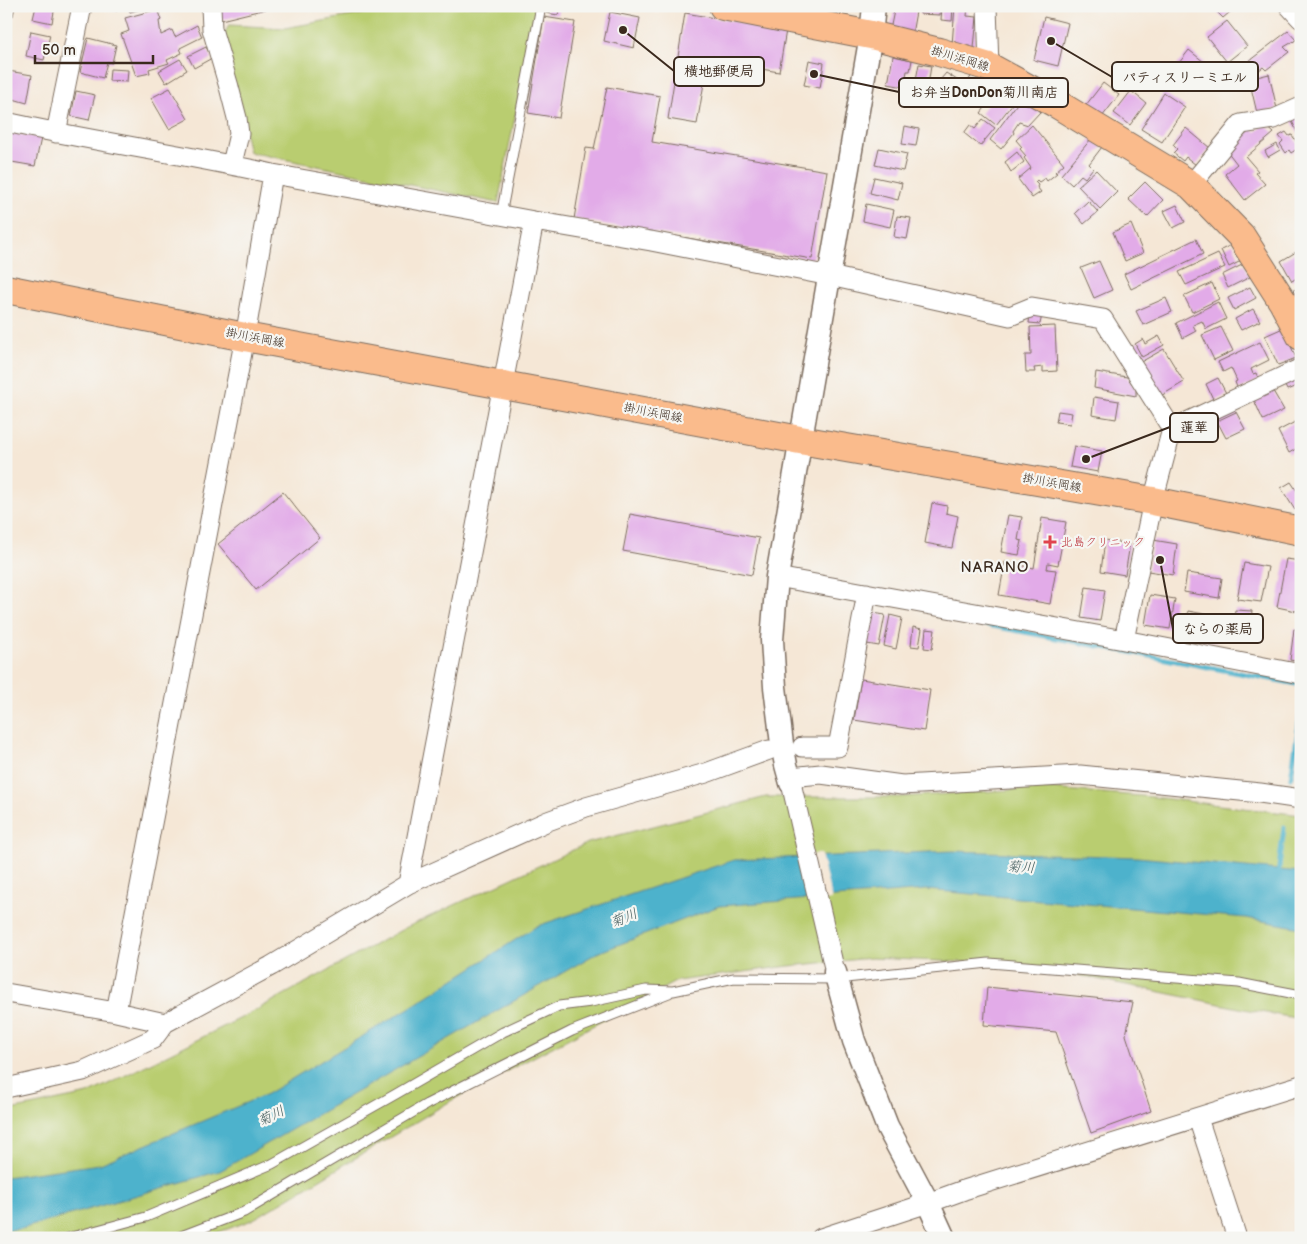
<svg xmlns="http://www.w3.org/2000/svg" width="1307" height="1244" font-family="'Balsamiq Sans','Klee One',sans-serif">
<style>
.green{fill:#b9cd70;stroke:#7a7c47}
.water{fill:#4db2cc;stroke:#446e75}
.pier{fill:#f5e7d6}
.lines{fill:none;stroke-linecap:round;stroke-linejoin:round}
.stream{stroke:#4db2cc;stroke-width:5}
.building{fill:#e2abe8}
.service-casing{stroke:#7c6c5e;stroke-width:11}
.minor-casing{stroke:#7c6c5e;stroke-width:21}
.tertiary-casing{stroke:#7c6c5e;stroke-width:25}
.primary-casing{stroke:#7c6c5e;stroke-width:30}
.service{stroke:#fff;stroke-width:9}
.minor{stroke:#fff;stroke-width:19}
.tertiary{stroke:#fff;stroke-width:22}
.primary{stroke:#fabb8c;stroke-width:28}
.health-dot{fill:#e0444e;stroke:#f6f6f2;stroke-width:2}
.labels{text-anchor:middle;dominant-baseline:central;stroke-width:4.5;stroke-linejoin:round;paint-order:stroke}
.street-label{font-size:12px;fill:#3b2a1e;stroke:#f6f6f2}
.health-label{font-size:12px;fill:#be3a42;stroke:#f6f6f2;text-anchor:start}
.water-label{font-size:14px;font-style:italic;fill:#415a5b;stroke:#f6f6f2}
.quarter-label{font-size:15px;letter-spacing:1px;fill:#3b2a1e;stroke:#f6f6f2}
.leader{fill:none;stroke:#3b2a1e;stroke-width:2}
.callout-dot{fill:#3b2a1e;stroke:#f6f6f2;stroke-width:2}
.callout{fill:#f6f6f2;stroke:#3b2a1e;stroke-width:2}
.callout-label{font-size:14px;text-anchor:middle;font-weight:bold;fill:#3b2a1e}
</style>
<rect width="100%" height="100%" fill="#f6f6f2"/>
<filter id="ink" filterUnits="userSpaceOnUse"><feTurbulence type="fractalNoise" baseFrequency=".02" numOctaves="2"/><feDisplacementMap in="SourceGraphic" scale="10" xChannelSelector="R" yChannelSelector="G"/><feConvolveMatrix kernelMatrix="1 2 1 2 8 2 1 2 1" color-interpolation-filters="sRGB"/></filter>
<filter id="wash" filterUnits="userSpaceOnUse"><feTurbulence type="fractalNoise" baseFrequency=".0096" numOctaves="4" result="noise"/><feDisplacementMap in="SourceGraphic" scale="20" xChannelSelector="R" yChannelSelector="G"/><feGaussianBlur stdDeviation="1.12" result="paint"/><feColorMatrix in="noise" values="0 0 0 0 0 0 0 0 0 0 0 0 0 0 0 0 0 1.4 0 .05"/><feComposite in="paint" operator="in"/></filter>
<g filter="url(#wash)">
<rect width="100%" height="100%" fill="#f5e7d6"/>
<path class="green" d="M405,6H537L498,203L249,152L222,38L229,25L285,28Z
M1040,788L1153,797L1301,815V1019L1249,1010L1029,965L871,958L789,966L677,981L454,1099L252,1220L203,1238H6V1111L88,1094L249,1014L405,928L588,843L766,797H899Z"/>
<path class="water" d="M953,851L1137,857L1301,872V928L1246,918L926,890L719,906L597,953L220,1171L21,1229L6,1230V1177L100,1164L267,1094L409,1008L537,926L734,860Z"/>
<path class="pier" d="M821,854L832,900L809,902L798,855Z"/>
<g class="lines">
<path class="stream" d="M951,618L1297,684L1301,687
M1291,778L1301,711
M1278,875L1284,828"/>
</g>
<g id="blocks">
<path class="building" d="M6,6H15L13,16L6,15Z
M36,6H55L52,23L33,19Z
M103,6H118L117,11L103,8Z
M128,6H148V7L130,12Z
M218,6H266V9L221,20Z
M547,6H560L558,15L546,13Z
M811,6H830V10L811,8Z
M895,6H917L912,34L890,30Z
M920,6H940V15L920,14Z
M942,6H953L952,21L941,20Z
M955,6H968L967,16L977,17L974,48L952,45Z
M1215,6H1237L1223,18L1213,8Z
M158,9L162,20L159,21L161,35L172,30L175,37L197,25L202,37L180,48L182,53L167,60L169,63L149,69L150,73L136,76L121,34L129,31L125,18Z
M610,12L640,18L634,48L604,41Z
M685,13L786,30L779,72L708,60L697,124L668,119Z
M544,17L575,22L559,118L528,113Z
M1044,17L1068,23L1058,66L1034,60Z
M1227,21L1247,46L1227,62L1207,37Z
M31,31L50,35L44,60L26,56Z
M1288,31L1296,40L1284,47L1289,52L1266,70L1263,67L1257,72L1254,69L1251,72L1245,64Z
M88,38L116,45L112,63L107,62L103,78L80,72Z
M206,47L212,58L194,68L188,56Z
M1189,50L1204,62L1188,84L1172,72Z
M893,56L912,60L910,71H907L904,87L888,84Z
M180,59L187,70L166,83L159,71Z
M809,60L824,63L820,88L804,85Z
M919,64L931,66L928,85L925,84L923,92L914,90Z
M110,69L128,70L127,82L109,81Z
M8,71L32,75L27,103L6,97V80Z
M946,73L960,82L941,105L925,93L932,85L935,86Z
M1269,74L1277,109L1257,113L1249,79Z
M972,75L986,84L977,100L971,97L967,103L958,97Z
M1103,83L1119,95L1102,117L1086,105Z
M607,87L660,96L652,142L827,171L812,259L574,219L586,148L594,149Z
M170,88L188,119L169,129L151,98Z
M995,88L1013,103L996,125L981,113L990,101L986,99Z
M76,91L95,95L89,120L71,116Z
M1131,91L1146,103L1130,125L1114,113Z
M1164,93L1185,107L1162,142L1141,129Z
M1022,97L1040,112L1028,125L1019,122L1013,131L1014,133L1001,149L990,140Z
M1301,115V133L1298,134L1291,119Z
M983,119L995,128L980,146L964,133L970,125L975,129Z
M1032,125L1064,164L1055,172L1057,173L1047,181L1045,178L1039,182L1037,180L1035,182L1038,185L1037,187L1041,192L1032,198L1018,179L1031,168L1024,158L1026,156L1020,149L1022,147L1016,140Z
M1265,125L1274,133L1246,157L1258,171L1255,173L1265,184L1245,200L1225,174L1237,164L1227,151L1252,129L1256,132Z
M905,126L919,129L916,146L902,144Z
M1186,128L1210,148L1196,165L1186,157L1183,161L1173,153L1177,149L1173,145Z
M6,132L41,138L35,166L6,161Z
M1286,132L1289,136L1292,135L1300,147L1291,153L1289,150L1286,153L1280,144L1283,141L1279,136Z
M1091,139L1102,147L1089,164L1093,168L1085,178L1081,175L1072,185L1061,175Z
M1277,144L1280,150L1268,157L1265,151Z
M879,148L907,154L903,171L875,165Z
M1017,152L1024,162L1011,172L1005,162Z
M1096,170L1117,192L1100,209L1078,186Z
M874,177L902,183L898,200L870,193Z
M1145,182L1163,200L1147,217L1128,199Z
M1088,201L1098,212L1084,224L1075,213Z
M866,204L894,210L890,227L863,221Z
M1177,205L1185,222L1173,228L1164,211Z
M897,216L911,218L907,239L894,237Z
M1131,224L1143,253L1125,261L1113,232Z
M1196,239L1203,254L1131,289L1124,274Z
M1233,244L1241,261L1229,267L1221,250Z
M1301,249V275L1292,281L1281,261Z
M1218,254L1225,267L1186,285L1179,272Z
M1099,261L1112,290L1094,298L1081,268Z
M1244,264L1250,277L1228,288L1222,275Z
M1212,283L1219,299L1192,312L1184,296Z
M1301,286V306L1292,291Z
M1250,287L1256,298L1234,310L1228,298Z
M1166,298L1172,312L1143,325L1136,311Z
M1218,302L1226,319L1206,329L1202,321L1193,325L1196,331L1183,338L1176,323Z
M1253,309L1260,321L1241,330L1235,319Z
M1030,314L1042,315L1040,324L1029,323Z
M1055,326L1057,371L1043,372V367L1034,368L1035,372H1026L1025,355H1031L1030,327Z
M1221,327L1233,351L1214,360L1202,335Z
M1283,328L1296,358L1278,365L1265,336Z
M1159,336L1164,345L1142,357L1135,344L1143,339L1145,344Z
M1260,342L1269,360L1251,369L1253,374L1256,373L1259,380L1238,390L1235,382L1237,381L1231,368L1223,372L1218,362Z
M1164,349L1184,382L1159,397L1139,363Z
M1096,372L1127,377L1136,389V396L1094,388Z
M1301,373V384L1287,390L1283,382Z
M1218,378L1227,395L1214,401L1206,384Z
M1273,391L1284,410L1263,420L1254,400Z
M1094,397L1119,401L1116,419L1092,415Z
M1058,411L1072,413L1070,424L1056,422Z
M1236,412L1245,429L1226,438L1217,421Z
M1295,422L1301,434V446L1289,453L1278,431Z
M1074,446L1102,451L1098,472L1070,467Z
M1291,482L1301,497V507L1295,510L1281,488Z
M283,492L320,538L256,590L218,544Z
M932,503L947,506L946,513L958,516L952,548L925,543Z
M630,514L759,538L752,575L623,551Z
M1008,515L1022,517L1018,540L1022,541L1019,555L1001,552Z
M1042,518L1066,522L1058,565L1048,563L1047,569L1056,570L1050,604L999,595L1005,562L1034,568Z
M1105,540L1130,544L1125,575L1101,571Z
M1153,540L1177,544L1173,575L1148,571Z
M1286,559L1301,561V612L1277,607Z
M1244,563L1268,567L1261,602L1237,599Z
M1187,573L1222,578L1219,598L1184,592Z
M1086,587L1105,590L1100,621L1081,618Z
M1150,595L1175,599L1170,629L1145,625Z
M1235,610L1252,611L1249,638L1232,636Z
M1188,611L1221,617L1217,642L1183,636Z
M873,613L885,615L879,646L867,644Z
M890,615L902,618L896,649L884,646Z
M913,627L922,629L919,647L911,646Z
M926,629L935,630L932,649L924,648Z
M1294,629L1301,630V662L1290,660Z
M861,679L930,690L924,731L854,720Z
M987,987L1133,1002L1126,1035L1151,1111L1091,1133L1056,1032L984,1025Z"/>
</g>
</g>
<g filter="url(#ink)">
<use href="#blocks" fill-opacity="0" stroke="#7c6c5e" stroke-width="1"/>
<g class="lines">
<g class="service-casing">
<path id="service" d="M501,215L541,6
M68,1238L146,1217L272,1164L396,1094L503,1032L559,1006L591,1002L646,990L673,991L734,978L836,979L989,963L1239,983L1301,995
M176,1238L244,1212L427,1104L572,1031L669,993"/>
</g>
<g class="minor-casing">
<path id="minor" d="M211,6L212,29L229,87L237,118L239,134L232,164
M987,6L989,67
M1289,6L1301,19
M6,122C95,142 185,154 273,174L534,221L651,241L830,276L1010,316L1032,307L1103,319L1172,429
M56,133L82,6
M1191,185L1241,124L1274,119L1301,107
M777,577L1124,640L1301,674
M1124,640L1153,501L1172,429L1301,368
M802,747H838L867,593
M790,777L821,774L902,785L1080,775L1260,793L1301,799
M791,783L835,972
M408,884L534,221
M6,993L116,1012L165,1023
M116,1012L245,337L273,174
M6,1088L83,1071L153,1039L165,1023L271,966L408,884L548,821L586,807L706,773L769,750
M1198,1118L1237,1238
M821,1238L928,1203L964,1190L1301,1085"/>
</g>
<g class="tertiary-casing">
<path id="tertiary" d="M791,783L786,765L782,744L775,687L772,640L777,577L871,35L874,6
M835,972L854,1041L887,1126L928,1203L944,1238"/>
</g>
<g class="primary-casing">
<path id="primary" d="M723,6L871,35L939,52L989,67L1057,104L1191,185L1241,236L1283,302L1301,336
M6,289L245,337L503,385L800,440L1153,501L1301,531"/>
</g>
<use href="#service" class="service"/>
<use href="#minor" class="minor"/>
<use href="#tertiary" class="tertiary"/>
<use href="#primary" class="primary"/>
</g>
</g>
<path class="health-dot" d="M1047.5 534.5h5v5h5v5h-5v5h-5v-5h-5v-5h5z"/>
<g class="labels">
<g class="street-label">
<text transform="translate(960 59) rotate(17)">掛川浜岡線</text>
<text transform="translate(255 338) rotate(11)">掛川浜岡線</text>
<text transform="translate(653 413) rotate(11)">掛川浜岡線</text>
<text transform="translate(1052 483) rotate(10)">掛川浜岡線</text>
</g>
<g class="health-label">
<text x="1061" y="542">北島クリニック</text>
</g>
<g class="water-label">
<text transform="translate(1021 867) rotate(3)">菊川</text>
<text transform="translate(624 918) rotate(-23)">菊川</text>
<text transform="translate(271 1116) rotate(-26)">菊川</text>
</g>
<g class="quarter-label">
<text x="995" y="567">NARANO</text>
</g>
</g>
<path class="leader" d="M623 30L674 71M1051 41L1112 77M814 74L899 92M1086 459L1170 427M1160 560L1173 629"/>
<g class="callout-dot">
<circle cx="623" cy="30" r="5"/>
<circle cx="1051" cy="41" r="5"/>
<circle cx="814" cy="74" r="5"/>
<circle cx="1086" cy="459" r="5"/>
<circle cx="1160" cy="560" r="5"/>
</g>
<g class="callout">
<rect x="674" y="57" width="90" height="29" rx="5"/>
<rect x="1112" y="62" width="146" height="29" rx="5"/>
<rect x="899" y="78" width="169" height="29" rx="5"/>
<rect x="1170" y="413" width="48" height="29" rx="5"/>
<rect x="1173" y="614" width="90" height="29" rx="5"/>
</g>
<g class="callout-label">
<text x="719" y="76">横地郵便局</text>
<text x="1185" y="82">パティスリーミエル</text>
<text x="984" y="97">お弁当DonDon菊川南店</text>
<text x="1194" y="432">蓮華</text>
<text x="1218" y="634">ならの薬局</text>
</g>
<rect width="1307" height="1244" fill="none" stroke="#f6f6f2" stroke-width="25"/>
<path d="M35 55v8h118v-8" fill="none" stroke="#3b2a1e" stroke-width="2.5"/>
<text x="42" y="55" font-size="15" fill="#3b2a1e" stroke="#f6f6f2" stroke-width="4" paint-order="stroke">50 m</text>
</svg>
